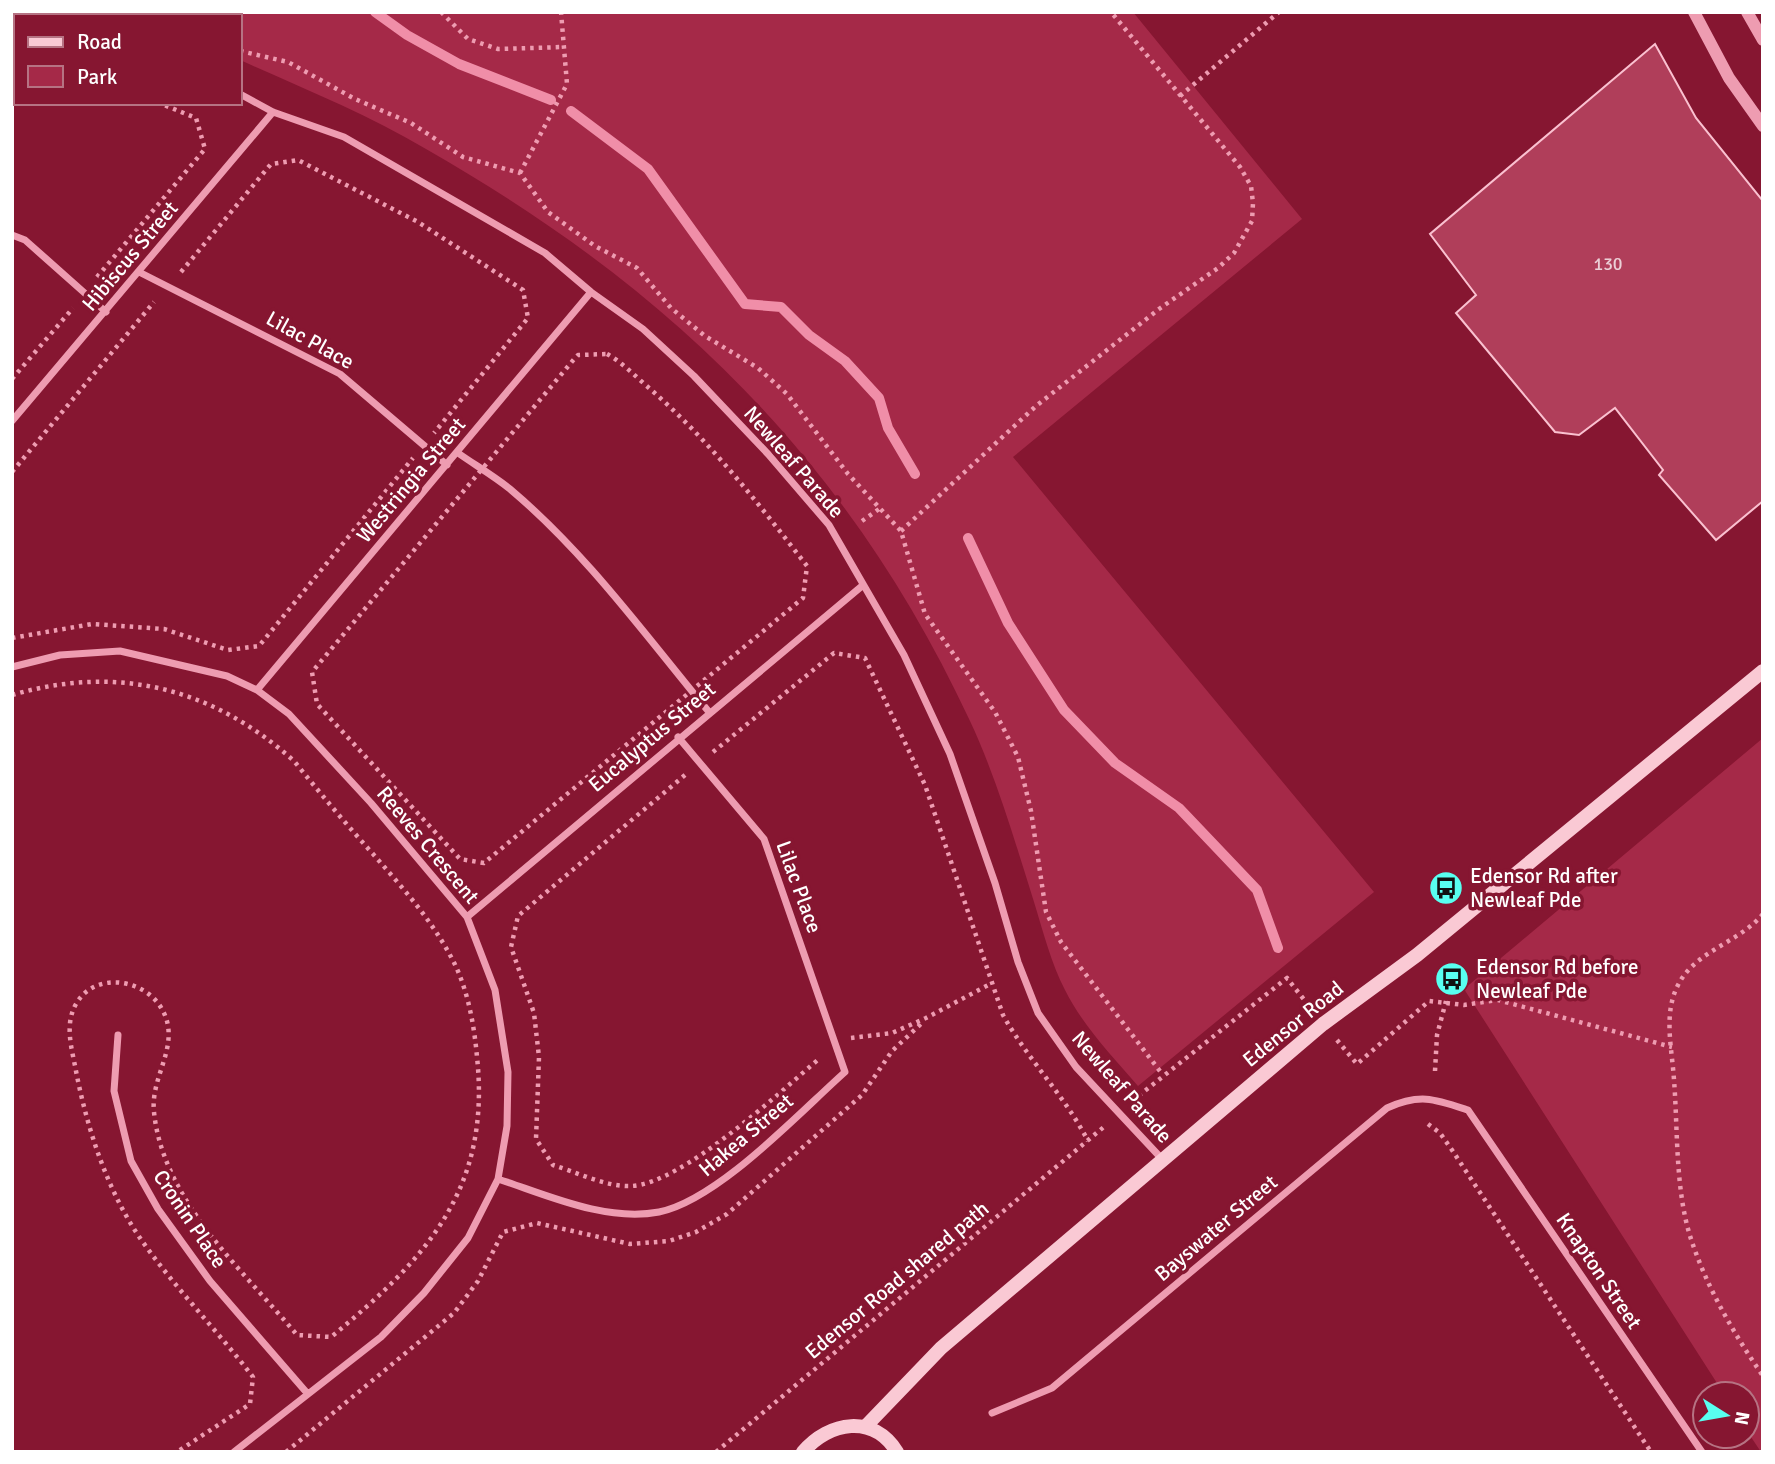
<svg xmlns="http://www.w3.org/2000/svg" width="1775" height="1464" font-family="Signika,sans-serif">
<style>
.green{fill:#a52948}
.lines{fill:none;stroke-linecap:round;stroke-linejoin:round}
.stream{stroke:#f08ea8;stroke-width:10}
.building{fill:#b03e5a;stroke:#fac1d0;stroke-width:2}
.path{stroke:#ee9cb1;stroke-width:4.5;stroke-dasharray:3.5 5;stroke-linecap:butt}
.minor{stroke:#ee9cb1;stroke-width:7}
.tertiary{stroke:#ee9cb1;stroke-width:12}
.secondary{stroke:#fac9d4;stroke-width:14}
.labels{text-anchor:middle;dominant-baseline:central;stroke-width:7;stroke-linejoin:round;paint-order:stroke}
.number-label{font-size:18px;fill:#ebcfd6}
.street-label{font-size:21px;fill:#fff;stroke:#861631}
.poi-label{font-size:21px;fill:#fff;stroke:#861631;text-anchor:start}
</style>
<rect width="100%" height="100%" fill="#861631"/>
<path class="green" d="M106,12H1133L1302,219L1013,457L1374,892L1138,1086C1112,1056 1083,1026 1065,990C1051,963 1043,931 1034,902C1015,842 997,779 970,721C849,462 673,290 426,149C367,114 302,88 240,60V16H116Z
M1763,738V1452H1761L1747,1431V1394H1724L1464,989Z"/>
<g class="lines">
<path class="stream" d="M375,12L407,35L459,64L551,100
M571,111L648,169L745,304L781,307L809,335L845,361L879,398L888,428L915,474
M968,538L1008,623L1064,710L1115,763L1179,808L1257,890L1278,948"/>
</g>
<path class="building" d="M1655,44L1696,118L1763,201V501L1716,540L1659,475L1663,470L1615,408L1579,435L1555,432L1456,313L1476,295L1430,234Z"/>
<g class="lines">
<path class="path" d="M155,12L162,16
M441,12L468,39L498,49L563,47
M240,16L241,12
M240,51L288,62L355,99L411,123L463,157L520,173L548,212L595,246L637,268L671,308L705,336L758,368L787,394L848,474L901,531L925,614L995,712L1018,757L1031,811L1046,912L1061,942L1163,1075
M12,57L16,58
M1180,96L1279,12
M520,173L567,84L561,12
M181,272L271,164L298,160L418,222L523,290L528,318L434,433
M97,277L205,149L196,118L159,103
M607,354C622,362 636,377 649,388C709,440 758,503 807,566L803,598L484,863L460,859L317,704L312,672L575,358L578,355Z
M12,379L73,308
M12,472L154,302
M862,521L882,507
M901,531L1036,406L1159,309L1218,268L1234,253L1252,221L1253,203L1251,186L1240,167L1111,12
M12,638L92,624L164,629L228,650L259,646L413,458
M12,695C118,664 213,688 294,761C320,793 346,824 373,854C401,886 430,918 450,955C467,985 474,1023 477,1057C491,1189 427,1258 331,1337L297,1335C243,1270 163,1201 154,1112C150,1076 181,1046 163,1011C147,979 95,970 76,1004C64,1025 72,1049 76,1071C87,1128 107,1190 140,1238C174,1287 217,1330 253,1377L250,1404L177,1452
M713,752L834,653L865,658L925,785L1003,1015C1028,1060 1065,1096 1088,1141
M685,775L518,916L511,947L534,1013L539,1057L536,1139L553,1165C576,1172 606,1187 631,1186C682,1184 780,1092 820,1058
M1763,914C1740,942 1695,951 1678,985C1663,1014 1672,1048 1674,1080C1678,1131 1675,1190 1691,1239C1707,1288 1734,1334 1763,1376
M851,1038L892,1033L926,1018L992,983
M1337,1040L1357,1064L1429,1001L1464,1005L1498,1000L1672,1047
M1435,1071L1437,1035L1446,1001
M1132,1101L1287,978L1309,1006
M1428,1124L1440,1133L1452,1150L1651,1452
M286,1452L454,1313L478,1281L503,1232L537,1223L630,1244L669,1241L696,1232L727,1214L862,1095L892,1051L923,1022
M716,1452L1105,1126"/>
<path class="minor" d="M12,23L16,24
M240,94L273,112L344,137L545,253L591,292L643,329L694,376L768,454L829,525L904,655L950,754L995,883L1018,962L1038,1013L1076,1067L1162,1159
M12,235L25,240L106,312
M139,272L340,374L447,465
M12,421L273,112
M458,453C475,465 494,476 510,489C587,554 645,635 709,712
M12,667L60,655L120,651L227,676L257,690L289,714L371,803L467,917L495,990L508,1072L507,1126L498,1179L468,1238L424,1293L381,1337L234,1452
M257,690L591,292
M467,917L862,586
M118,1035L114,1091L131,1161L158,1209L210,1281L307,1393
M498,1179C547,1195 605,1222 659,1212C718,1200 799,1113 845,1072L764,839L678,737
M992,1413L1052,1388L1387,1108C1420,1093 1435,1099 1468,1110L1702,1452"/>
<path class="tertiary" d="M1694,12L1729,78L1763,126
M1747,12L1763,40"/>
<path class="secondary" d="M865,1427L941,1348L1323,1024L1417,955L1763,671
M803,1452C829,1421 874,1414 897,1452"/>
</g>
<defs>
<g id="bus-disc" transform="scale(1.75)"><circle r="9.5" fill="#58fff0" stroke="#861631"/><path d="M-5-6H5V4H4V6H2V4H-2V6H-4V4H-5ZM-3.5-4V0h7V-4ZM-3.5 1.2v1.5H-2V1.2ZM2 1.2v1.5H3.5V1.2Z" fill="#111"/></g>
</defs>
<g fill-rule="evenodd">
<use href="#bus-disc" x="1446" y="888"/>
<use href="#bus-disc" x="1452" y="979"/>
</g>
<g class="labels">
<g class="number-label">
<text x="1608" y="264">130</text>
</g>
<g class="street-label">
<text transform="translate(130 256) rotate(-50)">Hibiscus Street</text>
<text transform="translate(310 340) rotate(29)">Lilac Place</text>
<text transform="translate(794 462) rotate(49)">Newleaf Parade</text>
<text transform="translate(411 480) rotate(-50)">Westringia Street</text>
<text transform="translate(652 737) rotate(-40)">Eucalyptus Street</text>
<text transform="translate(428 845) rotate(50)">Reeves Crescent</text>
<text transform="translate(799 887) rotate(70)">Lilac Place</text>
<text transform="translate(1293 1024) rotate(-39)">Edensor Road</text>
<text transform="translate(1122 1087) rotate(49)">Newleaf Parade</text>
<text transform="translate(746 1135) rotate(-40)">Hakea Street</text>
<text transform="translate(190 1219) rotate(56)">Cronin Place</text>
<text transform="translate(1216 1228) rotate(-40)">Bayswater Street</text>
<text transform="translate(1599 1271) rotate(56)">Knapton Street</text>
<text transform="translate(897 1280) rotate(-40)">Edensor Road shared path</text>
</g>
<g class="poi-label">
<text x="1470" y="876">Edensor Rd after<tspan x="1470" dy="24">Newleaf Pde</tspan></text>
<text x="1476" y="967">Edensor Rd before<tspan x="1476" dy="24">Newleaf Pde</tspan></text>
</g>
</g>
<rect width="1775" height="1464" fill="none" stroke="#ffffff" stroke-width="28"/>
<rect x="14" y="14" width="228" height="91" fill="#861631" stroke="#b67383" stroke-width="2"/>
<rect x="28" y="37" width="35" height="10" fill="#fac9d4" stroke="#b67383" stroke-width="2"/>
<text x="77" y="49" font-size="21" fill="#ffffff">Road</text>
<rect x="28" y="66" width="35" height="21" fill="#a52948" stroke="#b67383" stroke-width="2"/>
<text x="77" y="84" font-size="21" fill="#ffffff">Park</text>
<g transform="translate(1726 1415) rotate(101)"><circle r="33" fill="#861631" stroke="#b67383" stroke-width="2"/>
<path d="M0-5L12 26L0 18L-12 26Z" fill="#58fff0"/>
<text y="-10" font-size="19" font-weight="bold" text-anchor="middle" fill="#ffffff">N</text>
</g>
</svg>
